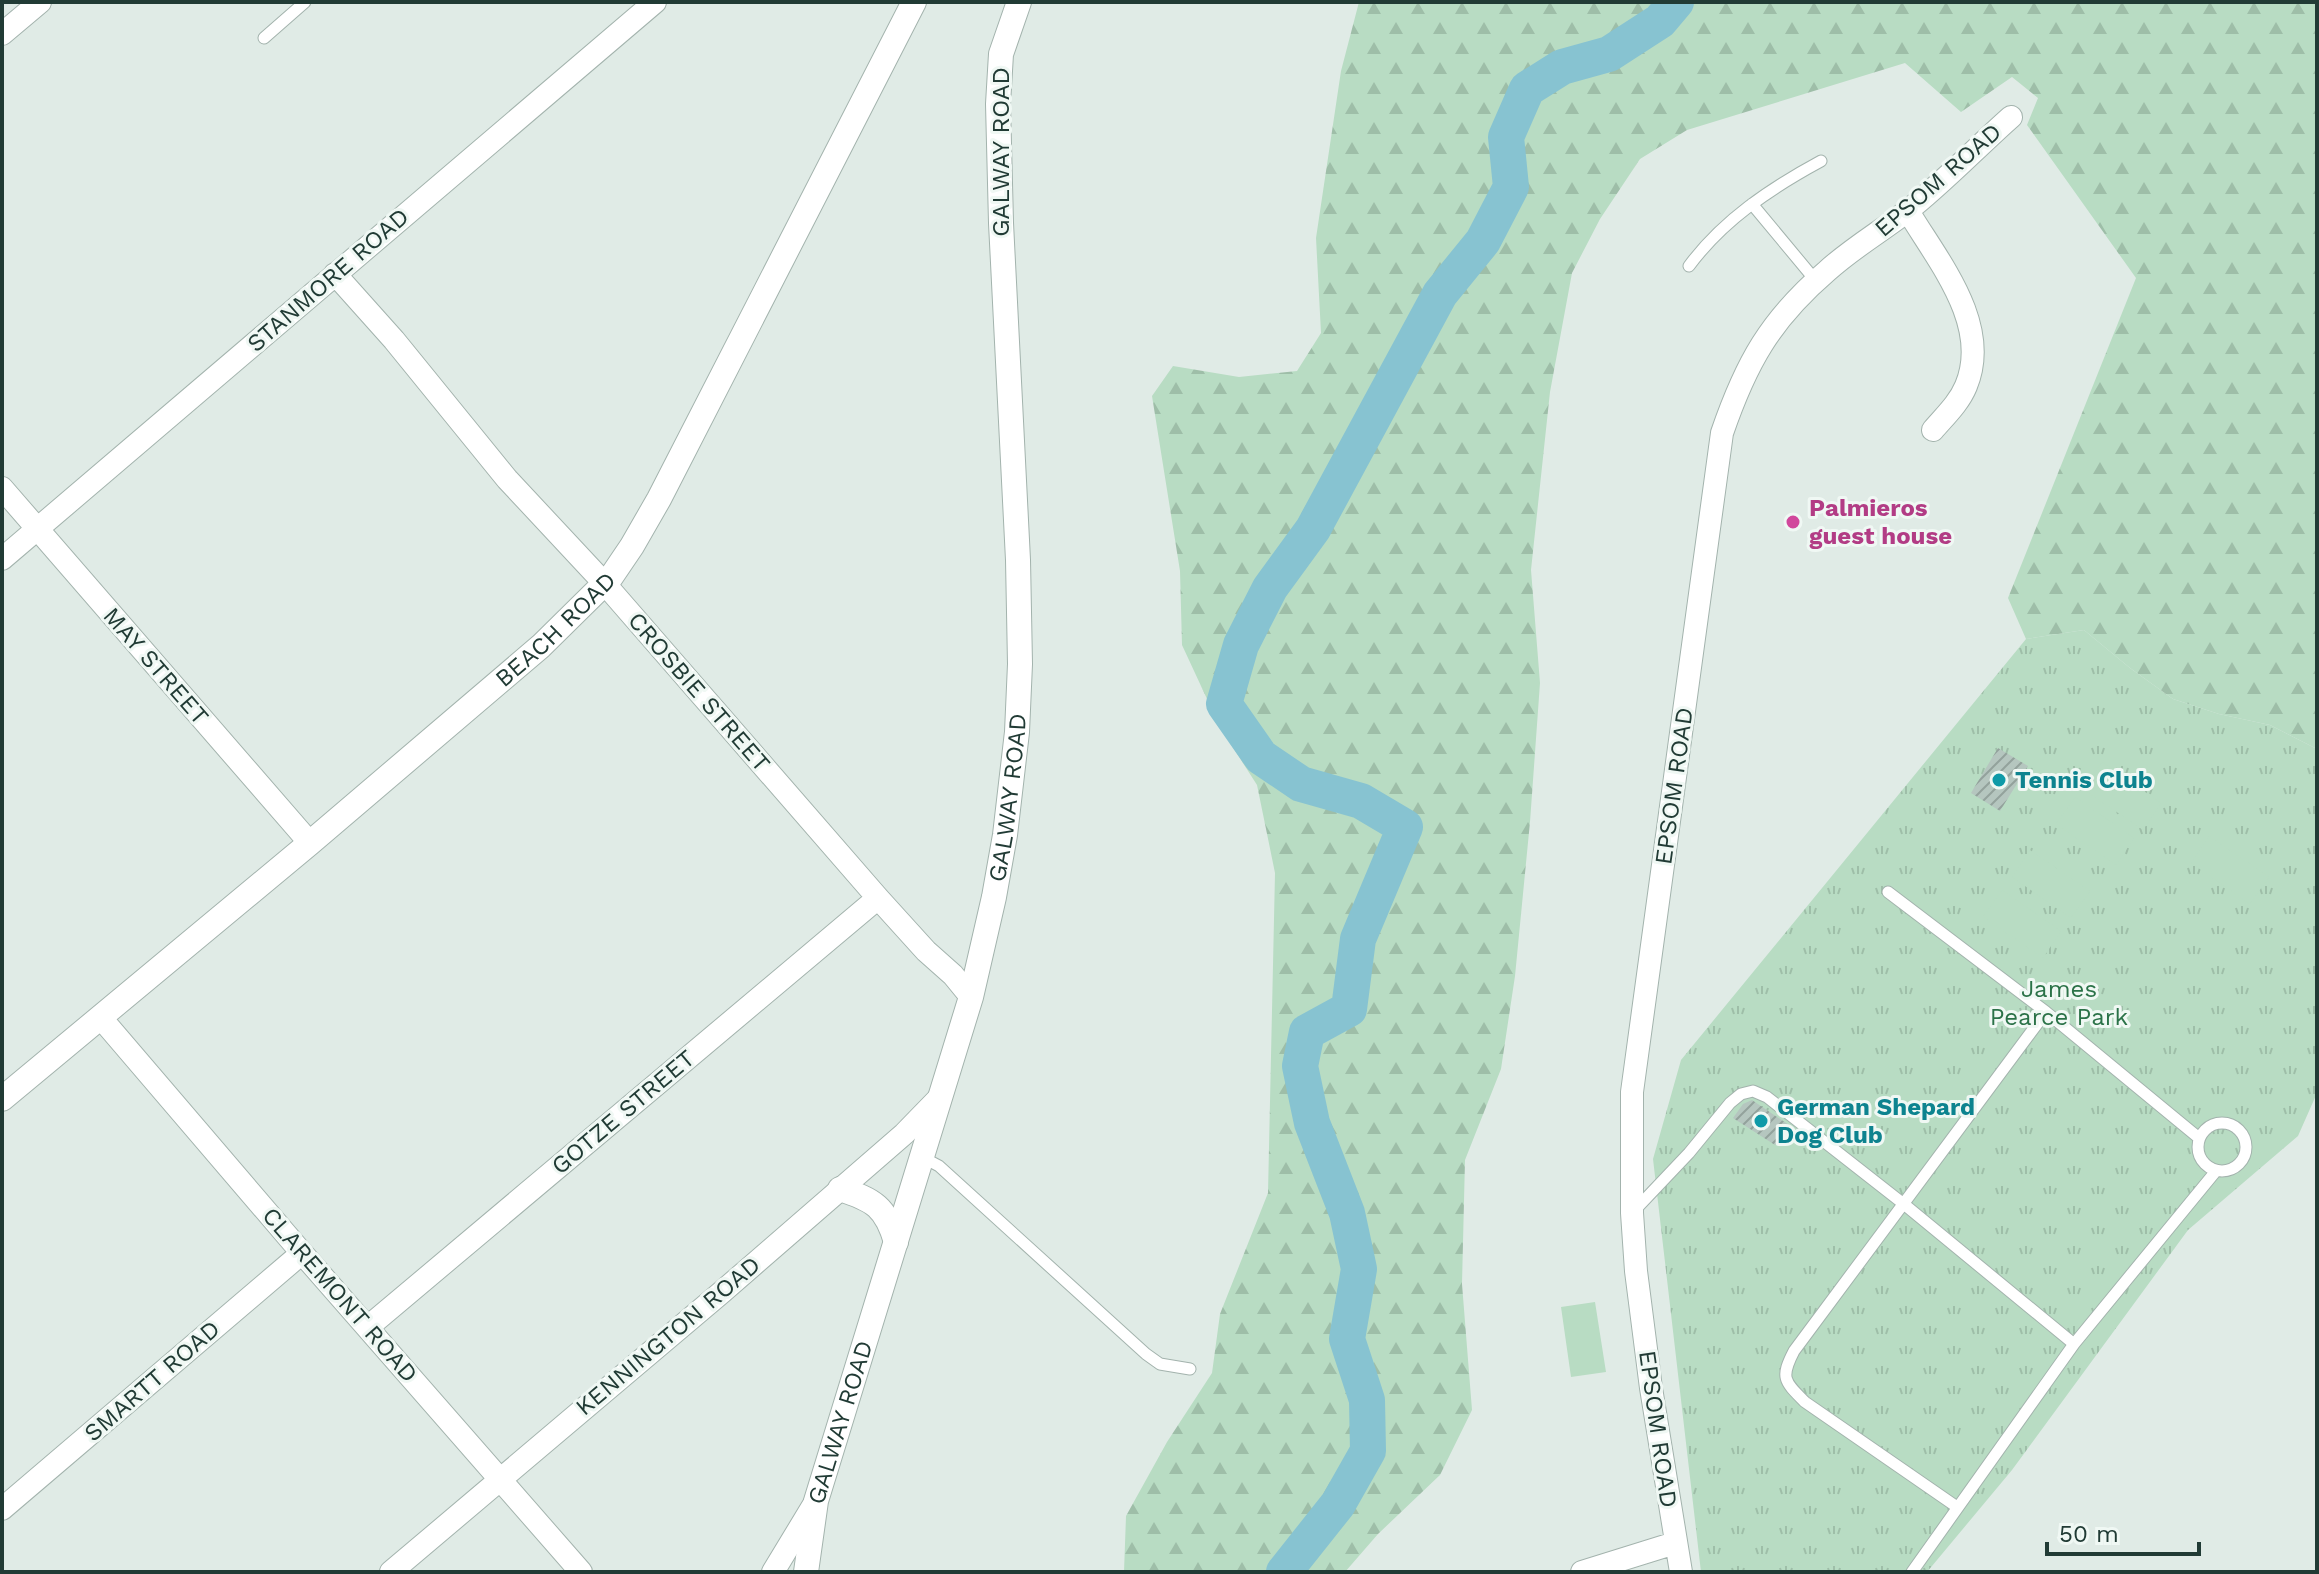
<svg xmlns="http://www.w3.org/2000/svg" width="2319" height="1574" font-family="'Work Sans',sans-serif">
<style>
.grass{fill:url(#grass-tufts)}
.forest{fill:url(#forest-firs)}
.pitch{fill:#b8dcc3}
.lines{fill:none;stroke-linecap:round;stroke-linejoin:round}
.river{stroke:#87c3d1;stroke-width:36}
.building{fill:url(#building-hatch)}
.service-casing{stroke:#a3b3ad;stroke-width:13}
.minor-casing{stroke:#a3b3ad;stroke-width:24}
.tertiary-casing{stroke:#a3b3ad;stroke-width:26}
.service{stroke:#fff;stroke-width:11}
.minor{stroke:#fff;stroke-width:22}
.tertiary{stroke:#fff;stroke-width:24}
.hotel-dot{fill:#d1479c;stroke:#f0f8f4;stroke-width:3}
.culture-dot{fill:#0f9aa8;stroke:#f0f8f4;stroke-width:3}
.labels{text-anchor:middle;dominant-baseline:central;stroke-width:6;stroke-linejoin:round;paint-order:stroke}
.street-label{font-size:24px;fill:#213b35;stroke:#f0f8f4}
.hotel-label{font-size:24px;font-weight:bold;fill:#b23c85;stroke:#f0f8f4;text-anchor:start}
.culture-label{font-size:24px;font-weight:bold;fill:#0d838f;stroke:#f0f8f4;text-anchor:start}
.park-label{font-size:24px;fill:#2b7248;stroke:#f0f8f4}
</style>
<defs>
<pattern id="grass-tufts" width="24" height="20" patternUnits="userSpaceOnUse" patternTransform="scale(2)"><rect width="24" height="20" fill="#b8dcc3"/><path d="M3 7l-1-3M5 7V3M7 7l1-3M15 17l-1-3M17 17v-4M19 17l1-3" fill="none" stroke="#9ebea8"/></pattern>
<pattern id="forest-firs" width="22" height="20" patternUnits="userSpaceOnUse" patternTransform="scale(2)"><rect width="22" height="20" fill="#b8dcc3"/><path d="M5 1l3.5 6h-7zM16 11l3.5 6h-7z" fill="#9ebea8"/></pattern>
<pattern id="building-hatch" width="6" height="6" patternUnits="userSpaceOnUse" patternTransform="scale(2)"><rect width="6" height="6" fill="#b5c6bf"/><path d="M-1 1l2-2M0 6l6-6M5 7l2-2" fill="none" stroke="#93a29c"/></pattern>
</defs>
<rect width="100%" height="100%" fill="#e0ebe6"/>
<path class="grass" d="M2084,630L2130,668L2173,699L2219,714L2270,725L2317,749V1093L2298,1136L2188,1230L2012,1470L1927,1572H1701L1653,1159L1681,1060L2026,639Z"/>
<path class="forest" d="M1359,2H2317V749L2270,725L2219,714L2173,699L2130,668L2084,630L2026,639L2008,598L2136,278L2027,125L2038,98L2012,77L1961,112L1905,63L1687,130L1640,159L1600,219L1572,273L1550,392L1531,570L1540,683L1530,822L1515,976L1501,1069L1465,1160L1462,1284L1472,1410L1440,1475L1378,1534L1345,1572H1124L1126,1516L1167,1442L1212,1373L1220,1314L1268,1193L1275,873L1257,785L1220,727L1182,645L1180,571L1152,396L1173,366L1239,377L1297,371L1321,333L1316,238L1341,71Z"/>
<path class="pitch" d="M2102,762L2161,803L2143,830L2083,789Z
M2075,797L2134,838L2116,865L2056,824Z
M2209,836L2269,877L2250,904L2191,863Z
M2030,850L2090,891L2071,918L2012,877Z
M2002,890L2061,931L2043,958L1983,917Z
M1595,1302L1606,1372L1571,1377L1561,1307Z"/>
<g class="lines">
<path class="river" d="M1284,1572L1338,1504L1368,1451L1367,1400L1347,1339L1359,1269L1347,1213L1312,1123L1300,1066L1307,1032L1349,1009L1358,939L1405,827L1361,801L1301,784L1261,757L1224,704L1241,645L1270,588L1313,529L1440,294L1483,241L1511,187L1506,137L1527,89L1562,67L1609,54L1660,21L1676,2"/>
</g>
<path class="building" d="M1998,748L2028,766L2000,811L1971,793Z
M1752,1100L1789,1125L1775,1145L1733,1118L1743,1104Z"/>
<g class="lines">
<g class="service-casing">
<path id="service" d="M264,38L305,2
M1752,204L1816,281
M1689,266C1723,220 1771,188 1821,161
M1888,892L2046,1012L2199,1138
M2198 1147a24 24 0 1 1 48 0a24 24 0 1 1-48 0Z
M922,1157L939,1166L1146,1354L1160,1364L1190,1369
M1634,1211L1689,1153L1730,1103L1741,1094L1753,1091L1767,1097L1905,1205L2074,1344
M1957,1507L1805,1402C1784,1381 1780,1378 1794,1351L2046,1012
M1912,1572L2074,1344L2216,1171"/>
</g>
<g class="minor-casing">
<path id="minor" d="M2,34L40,2
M1908,211C1937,260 1992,324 1966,386C1959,403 1945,416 1933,430
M335,274L394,340L507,479L605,584L878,898L926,951L953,975L971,997
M2,488L310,843
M2,559L655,2
M101,1018L302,1253L581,1572
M368,1327L878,898
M2,1509L302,1253
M391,1572L722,1292L904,1134L940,1097
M773,1572L816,1501
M1582,1572L1675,1543
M1681,1572L1651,1388L1636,1271L1632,1213V1092L1722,433C1746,363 1770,320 1827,271C1851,249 1880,232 1906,212C1943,183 1976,148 2011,117"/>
</g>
<g class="tertiary-casing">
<g id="tertiary">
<path id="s1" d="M2,1099L310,843L541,646L611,577L632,546L659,499L914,2"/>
<path d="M840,1189C874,1200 886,1207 896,1242"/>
<path id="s2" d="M806,1572L816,1501L971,997L994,897L1005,835L1017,732L1020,664L1018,560L1001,223L998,104L1001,54L1019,2"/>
</g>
</g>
<use href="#service" class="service"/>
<use href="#minor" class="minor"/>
<use href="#tertiary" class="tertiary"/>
</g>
<circle class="hotel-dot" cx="1793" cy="522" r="8"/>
<g class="culture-dot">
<circle cx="1999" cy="780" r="8"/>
<circle cx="1761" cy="1121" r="8"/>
</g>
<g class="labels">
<g class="street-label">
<text transform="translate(1001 152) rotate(-90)">GALWAY ROAD</text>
<text transform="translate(1938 180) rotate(-41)">EPSOM ROAD</text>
<text transform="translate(328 280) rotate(-41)">STANMORE ROAD</text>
<text stroke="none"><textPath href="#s1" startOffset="726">BEACH ROAD</textPath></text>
<text transform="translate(156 666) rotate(49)">MAY STREET</text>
<text transform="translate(699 692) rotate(49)">CROSBIE STREET</text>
<text transform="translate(1674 786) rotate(-82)">EPSOM ROAD</text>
<text stroke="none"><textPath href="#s2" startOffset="802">GALWAY ROAD</textPath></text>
<text transform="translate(623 1112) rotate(-40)">GOTZE STREET</text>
<text transform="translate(340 1295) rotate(49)">CLAREMONT ROAD</text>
<text transform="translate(668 1336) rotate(-40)">KENNINGTON ROAD</text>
<text transform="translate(152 1381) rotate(-41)">SMARTT ROAD</text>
<text stroke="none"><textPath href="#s2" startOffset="154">GALWAY ROAD</textPath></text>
<text transform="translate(1658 1429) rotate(82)">EPSOM ROAD</text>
</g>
<g class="hotel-label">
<text x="1809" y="508">Palmieros<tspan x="1809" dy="28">guest house</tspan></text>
</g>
<g class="culture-label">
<text x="2015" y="780">Tennis Club</text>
<text x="1777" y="1107">German Shepard<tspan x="1777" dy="28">Dog Club</tspan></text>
</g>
<g class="park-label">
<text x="2059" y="989">James<tspan x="2059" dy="28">Pearce Park</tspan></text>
</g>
</g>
<rect width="2319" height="1574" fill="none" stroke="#213b35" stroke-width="8"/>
<path d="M2047 1542v12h152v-12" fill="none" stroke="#213b35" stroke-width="4"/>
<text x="2059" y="1542" font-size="24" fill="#213b35" stroke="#f0f8f4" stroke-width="6" paint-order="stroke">50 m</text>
</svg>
